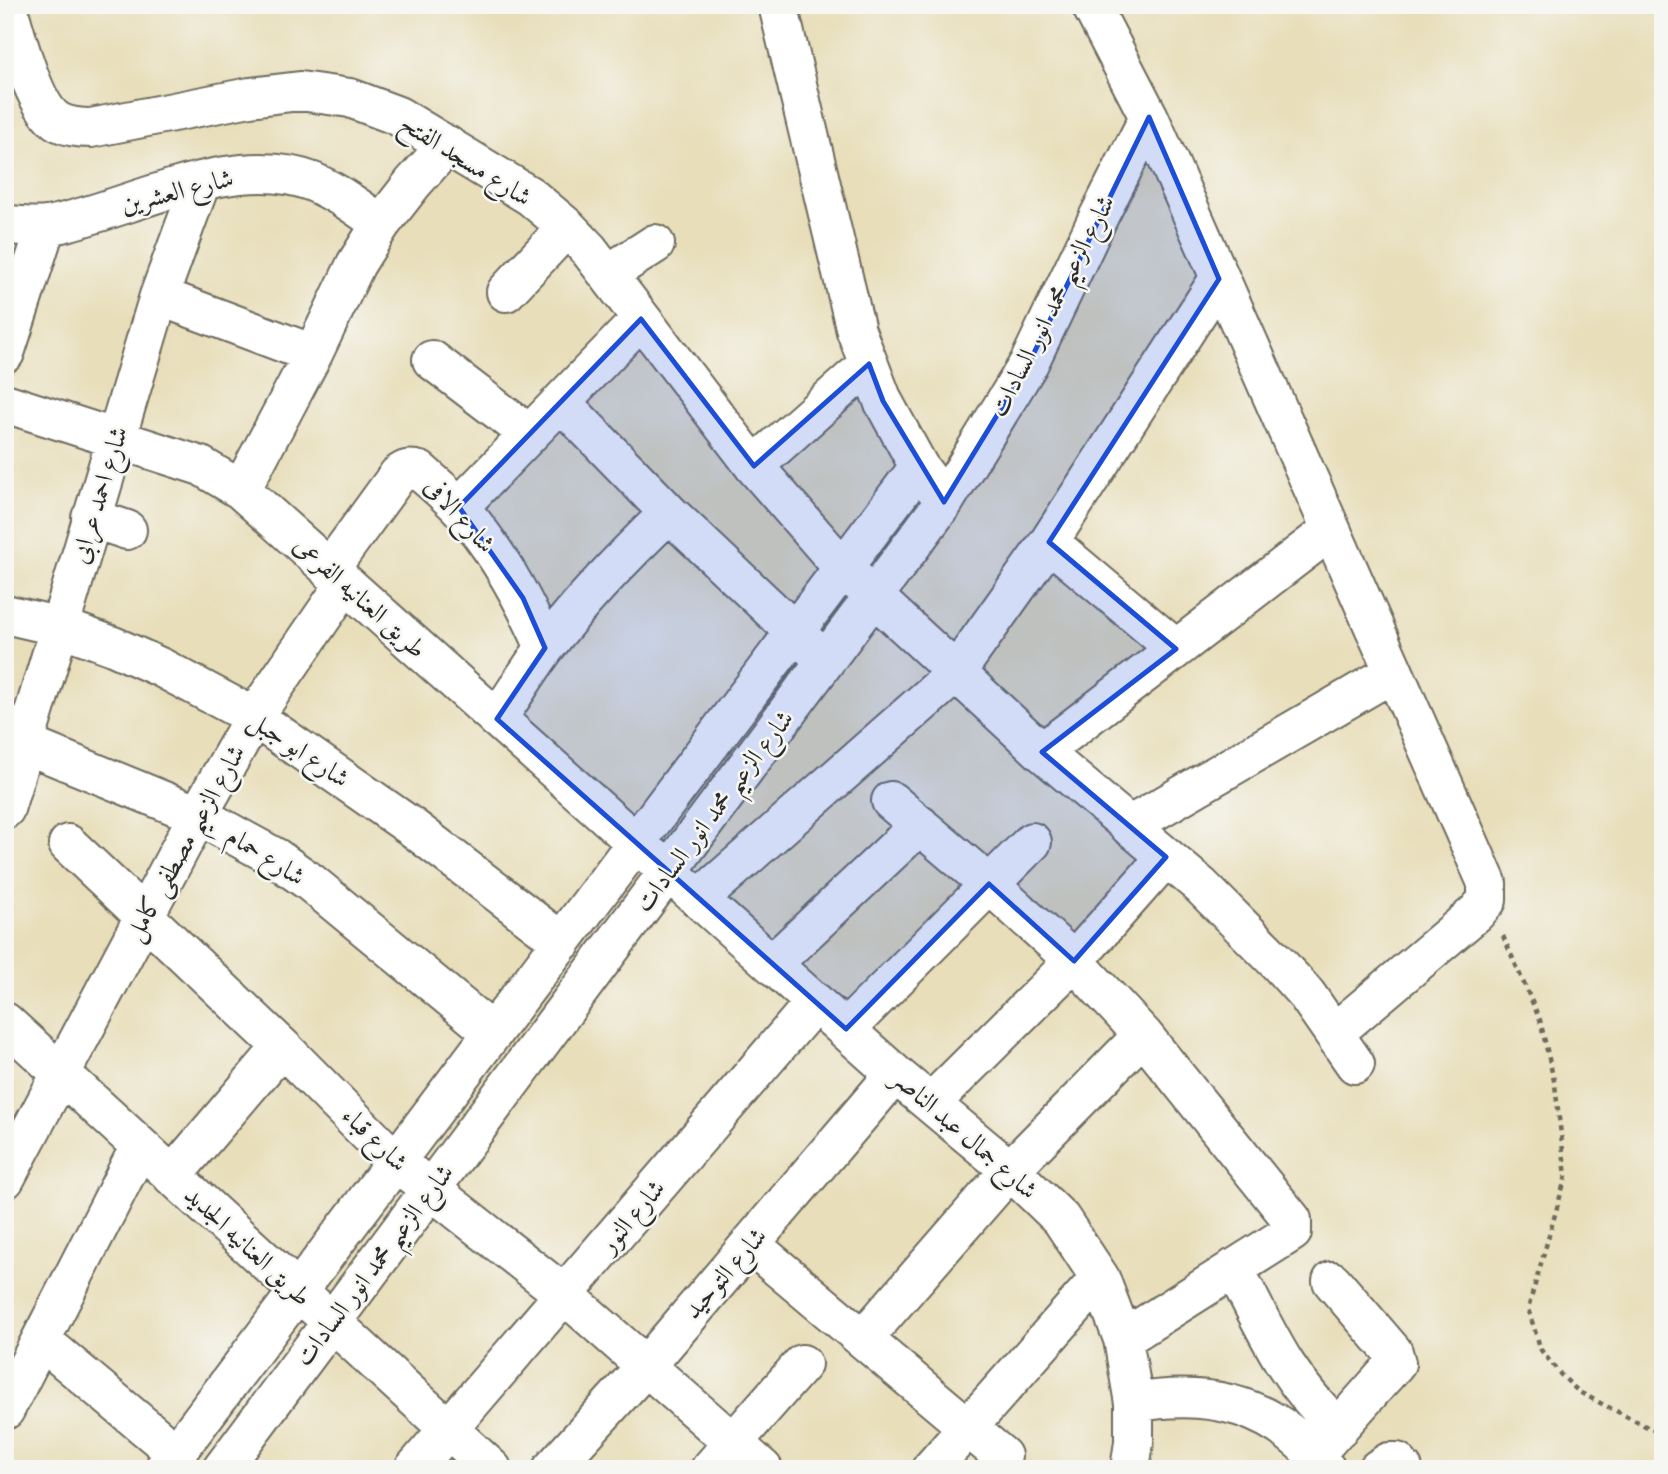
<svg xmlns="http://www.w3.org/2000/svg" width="1668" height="1474" font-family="Alegreya,Amiri,serif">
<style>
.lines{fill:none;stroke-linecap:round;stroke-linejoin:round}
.minor-casing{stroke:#6d6a5d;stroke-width:42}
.path{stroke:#6d6a5d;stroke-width:4.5;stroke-dasharray:5 5;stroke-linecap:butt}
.minor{stroke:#fff;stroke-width:38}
.marked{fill:#1d4ed8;fill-opacity:0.2;stroke:#1d4ed8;stroke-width:5;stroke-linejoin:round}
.labels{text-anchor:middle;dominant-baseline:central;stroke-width:5;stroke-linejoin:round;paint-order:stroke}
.street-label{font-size:26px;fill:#2b2b2b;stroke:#f6f6f2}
</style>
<rect width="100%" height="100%" fill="#f6f6f2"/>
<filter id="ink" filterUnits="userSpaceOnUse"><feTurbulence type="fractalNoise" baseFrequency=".0143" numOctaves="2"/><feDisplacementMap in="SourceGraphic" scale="14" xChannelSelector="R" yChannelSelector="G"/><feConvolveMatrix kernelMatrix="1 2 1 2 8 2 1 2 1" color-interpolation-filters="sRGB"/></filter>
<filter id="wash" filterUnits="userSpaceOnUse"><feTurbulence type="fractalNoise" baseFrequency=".00686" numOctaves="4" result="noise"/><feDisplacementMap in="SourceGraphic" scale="28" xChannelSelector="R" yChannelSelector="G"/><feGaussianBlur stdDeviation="1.57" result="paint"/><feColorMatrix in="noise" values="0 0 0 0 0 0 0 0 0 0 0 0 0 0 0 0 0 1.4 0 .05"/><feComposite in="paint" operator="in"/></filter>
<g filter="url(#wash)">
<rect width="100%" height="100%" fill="#e8deba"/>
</g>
<g filter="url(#ink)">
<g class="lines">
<g class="minor-casing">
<path id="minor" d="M7,5C16,34 33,108 59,122C69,127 79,128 91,128L250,97L300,91L350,98L398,116L530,196L567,227L589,250L754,466L842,567L1042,752L1201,886L1279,964L1307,995L1355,1064
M778,5L856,331L883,401L919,467L933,486
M1091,5L1149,117L1487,883V900L1476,913L1334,1033
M5,225C19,225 35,228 48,226C127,211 233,150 313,182C338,193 359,208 381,224
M608,274L655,244
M506,292L567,227
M159,296L313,354
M5,353L46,226
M432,360L529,434
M561,402L669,513L814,650
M5,403L201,466L241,490L895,1074L1010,1170L1061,1219L1100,1278L1123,1339L1134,1403V1442L1130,1469
M754,466L869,364
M241,490L313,354L356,264L381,224L413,183L447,145
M459,507L641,319
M91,518L127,530
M1049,542L1176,649
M329,570L398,475C405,469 410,468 420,471C433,483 448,495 460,508C497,550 523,597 545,648
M5,614L61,627L113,646L162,668L254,717L413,828L562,942
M497,719C513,696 528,671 545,648C582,599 625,555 669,513
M5,736L198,815L276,858L310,882L493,1033
M1042,752L1331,530
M891,801L989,884L1074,961L1143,1035L1292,1220V1232L1123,1339
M5,809L159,296L201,182
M1129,826L1394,672
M68,844L282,1047L396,1162L565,1295L763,1469
M699,899L955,674L1049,542L1219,279
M772,964L920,825
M5,1022L492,1469
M846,1029L1032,842
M931,1103L1074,961L1166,857
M172,1176L282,1047
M5,1179L198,815L254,717L345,584
M750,1244L1002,1456
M1234,1268C1266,1330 1286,1380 1339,1428
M863,1339L1010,1170L1143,1035
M41,1340L176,1453
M1134,1403C1211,1389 1276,1405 1326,1469
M5,1410L140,1146
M1315,1454L1396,1363L1393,1352L1332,1281
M164,1469L919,467
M222,1469L944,502L1029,363L1099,216L1149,117
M414,1469L815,1002
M552,1469L646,1366L895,1074
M710,1469L802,1364
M931,1469L1100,1278
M1378,1469L1389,1462H1397L1403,1469"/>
</g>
<path class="path" d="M1503,936L1540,1020L1555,1085L1566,1176L1528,1309L1541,1350L1561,1375L1579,1392L1663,1435"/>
<use href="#minor" class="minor"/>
</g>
</g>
<path class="marked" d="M1149,117L1219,279L1049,542L1176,649L1042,752L1166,857L1074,961L989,884L846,1029L497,719L545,648L523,598L459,507L641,319L754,466L869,364L883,401L944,502L1029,363Z"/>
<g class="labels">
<g class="street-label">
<text transform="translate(466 160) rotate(32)">شارع مسجد الفتح</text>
<text transform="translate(177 191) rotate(-14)">شارع العشرين</text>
<text transform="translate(1052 306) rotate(-63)">شارع الزعيم محمد انور السادات</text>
<text transform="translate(99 495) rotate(-73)">شارع احمد عرابى</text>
<text transform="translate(460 515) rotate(48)">شارع الافى</text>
<text transform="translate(360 597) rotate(42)">طريق العنانيه الفرعى</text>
<text transform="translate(299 749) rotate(34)">شارع ابو جبل</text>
<text transform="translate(714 811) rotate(-53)">شارع الزعيم محمد انور السادات</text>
<text transform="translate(185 843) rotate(-61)">شارع الزعيم مصطفى كامل</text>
<text transform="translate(266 856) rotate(32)">شارع حمام</text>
<text transform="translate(965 1134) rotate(41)">شارع جمال عبد الناصر</text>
<text transform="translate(375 1139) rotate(44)">شارع قباء</text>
<text transform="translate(632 1216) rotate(-50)">شارع النور</text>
<text transform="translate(248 1246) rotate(43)">طريق العنانيه الجديد</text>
<text transform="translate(374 1265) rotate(-53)">شارع الزعيم محمد انور السادات</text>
<text transform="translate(725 1273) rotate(-49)">شارع التوحيد</text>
</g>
</g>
<rect width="1668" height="1474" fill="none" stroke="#f6f6f2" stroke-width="28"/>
</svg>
